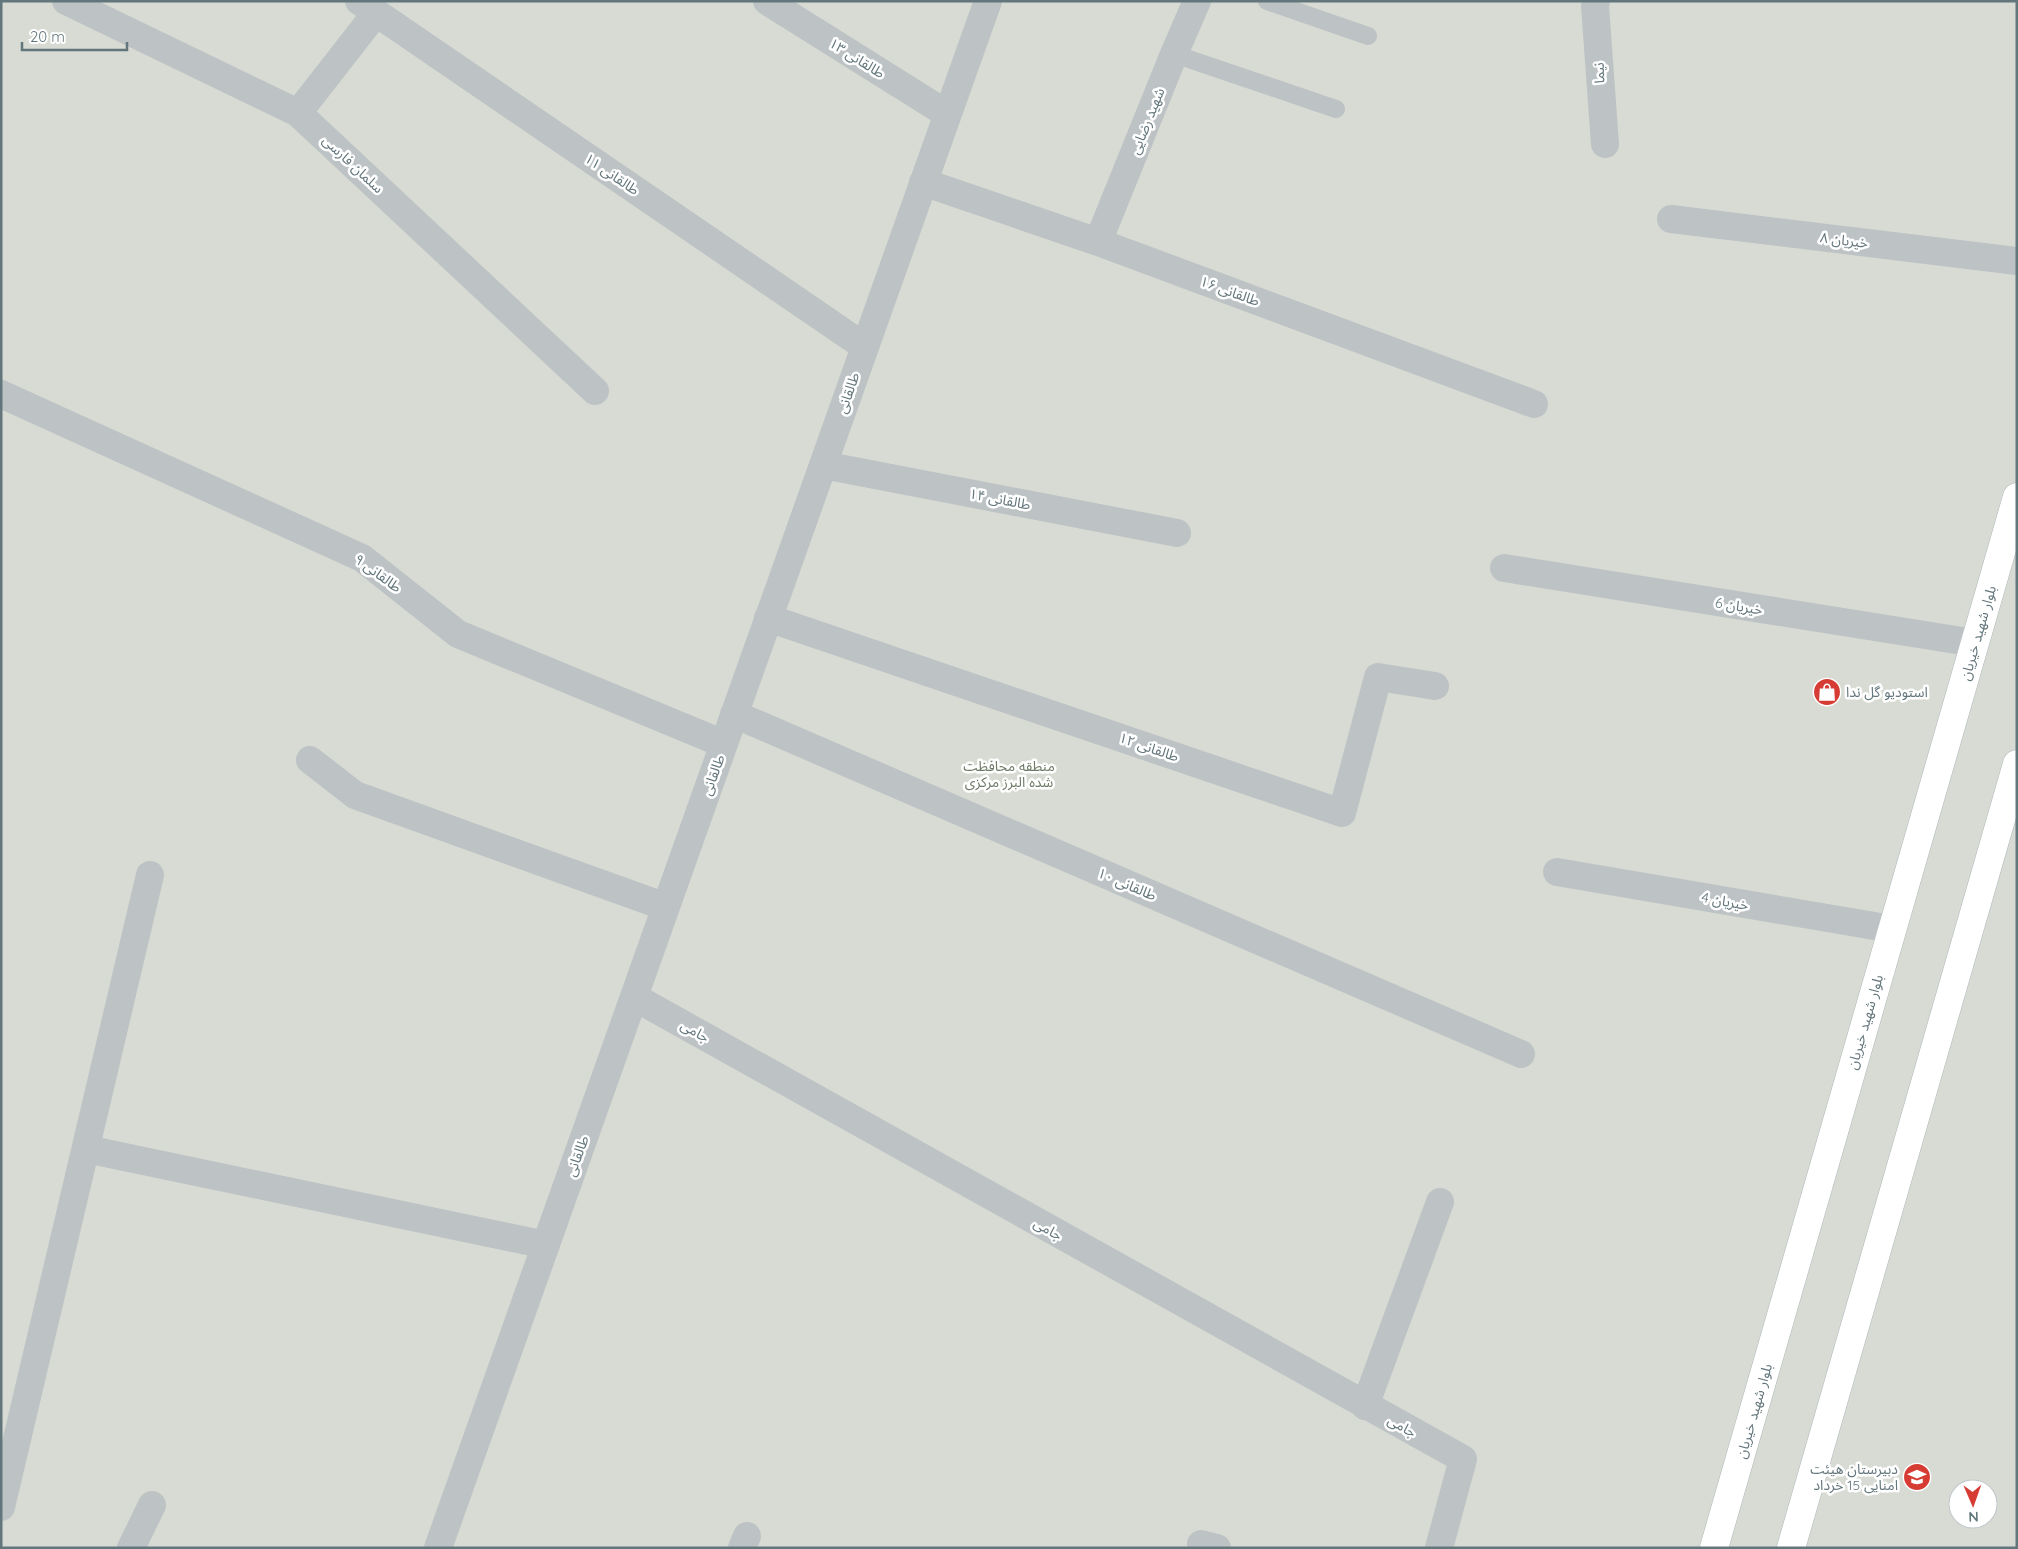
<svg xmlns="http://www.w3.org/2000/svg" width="2018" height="1549" font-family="Quicksand,'Noto Sans Arabic',sans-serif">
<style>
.green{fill:#d7dbd3;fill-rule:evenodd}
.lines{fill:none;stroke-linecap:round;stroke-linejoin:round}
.secondary-casing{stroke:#b0b7ba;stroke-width:29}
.lane{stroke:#bdc3c5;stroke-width:18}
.street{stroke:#bdc3c5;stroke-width:28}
.secondary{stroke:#fff;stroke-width:28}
.labels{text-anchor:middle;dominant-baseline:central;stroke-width:5;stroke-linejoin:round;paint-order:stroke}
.street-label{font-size:14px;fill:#63767c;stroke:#fff}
.poi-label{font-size:14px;fill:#63767c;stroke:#fff;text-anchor:start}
.park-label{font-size:14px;fill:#6d7a66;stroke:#fff}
</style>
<rect width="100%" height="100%" fill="#f6f6f3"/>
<path class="green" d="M1,1H2017V1548H1ZM1958,1489H1988V1519H1958Z"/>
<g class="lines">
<g class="secondary-casing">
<path id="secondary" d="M1714,1548L2017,497
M1791,1548L2017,764"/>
</g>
<path class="lane" d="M1267,1L1368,36
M1174,54L1336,109"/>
<path class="street" d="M66,1L298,113L595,391
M359,1L865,347
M767,1L947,114
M1596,1L1595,6L1605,144
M298,113L376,13
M923,182L1098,242L1534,404
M1671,219L2017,261
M1098,242L1174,54L1197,1
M1,394L362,558L458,634L724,744
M823,465L1177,533
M1504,568L1975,643
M768,618L1342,813L1378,677L1435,686
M734,714L1521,1054
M310,760L355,795L666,907
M1557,872L1892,929
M634,997L1463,1459L1439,1548
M86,1149L546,1245
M1365,1406L1440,1202
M1,1507L150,875
M1201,1544L1217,1548
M131,1548L152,1505
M438,1548L988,1
M742,1548L747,1536"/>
<use href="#secondary" class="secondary"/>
</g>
<defs>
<g id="shop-disc" transform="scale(1.4375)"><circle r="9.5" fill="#d63c33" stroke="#fff"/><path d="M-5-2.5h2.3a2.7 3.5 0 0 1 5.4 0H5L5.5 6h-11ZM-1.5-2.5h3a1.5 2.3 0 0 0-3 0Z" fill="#fff"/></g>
<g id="school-disc" transform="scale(1.4375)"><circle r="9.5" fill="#d63c33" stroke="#fff"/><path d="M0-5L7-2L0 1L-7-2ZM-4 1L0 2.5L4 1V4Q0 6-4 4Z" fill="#fff"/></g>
</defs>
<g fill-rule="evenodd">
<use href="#shop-disc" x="1827" y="692"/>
<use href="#school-disc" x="1917" y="1477"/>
</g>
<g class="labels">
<g class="street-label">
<text transform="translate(857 58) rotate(32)">طالقانی ۱۳</text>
<text transform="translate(1599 73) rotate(-93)">نیما</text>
<text transform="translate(1147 121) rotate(-68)">شهید رضایی</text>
<text transform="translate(353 164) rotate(43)">سلمان فارسی</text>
<text transform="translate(612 174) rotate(34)">طالقانی ۱۱</text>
<text transform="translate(1844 240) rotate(7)">خیریان ۸</text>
<text transform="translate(1230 291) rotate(20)">طالقانی ۱۶</text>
<text transform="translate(848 393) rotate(-71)">طالقانی</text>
<text transform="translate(1000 499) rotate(11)">طالقانی ۱۴</text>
<text transform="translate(378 573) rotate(36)">طالقانی ۹</text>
<text transform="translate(1739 606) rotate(9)">خیریان 6</text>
<text transform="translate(1978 633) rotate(-74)">بلوار شهید خیریان</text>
<text transform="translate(1149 747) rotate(19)">طالقانی ۱۲</text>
<text transform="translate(713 775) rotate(-70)">طالقانی</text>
<text transform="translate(1127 884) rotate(23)">طالقانی ۱۰</text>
<text transform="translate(1725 901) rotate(10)">خیریان 4</text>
<text transform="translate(1865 1022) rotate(-74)">بلوار شهید خیریان</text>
<text transform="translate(695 1031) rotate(29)">جامی</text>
<text transform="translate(577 1156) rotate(-70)">طالقانی</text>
<text transform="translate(1048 1229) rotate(29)">جامی</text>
<text transform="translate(1754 1411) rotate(-74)">بلوار شهید خیریان</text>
<text transform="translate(1402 1426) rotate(29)">جامی</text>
</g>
<g class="poi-label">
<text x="1846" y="692">استودیو گل ندا</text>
<text x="1898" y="1469" text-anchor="end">دبیرستان هیئت<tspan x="1898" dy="16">امنایی 15 خرداد</tspan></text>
</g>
<g class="park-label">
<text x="1009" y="766">منطقه محافظت<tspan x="1009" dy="16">شده البرز مرکزی</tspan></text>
</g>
</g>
<rect width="2018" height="1549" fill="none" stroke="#63767c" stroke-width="5"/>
<g transform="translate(1973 1504) rotate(178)"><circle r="24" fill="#ffffff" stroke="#c1c8cb"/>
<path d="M0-4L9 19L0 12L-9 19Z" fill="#d63c33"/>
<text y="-8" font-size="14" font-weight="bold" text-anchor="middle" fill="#63767c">N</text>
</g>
<path d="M22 42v8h105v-8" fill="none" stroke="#63767c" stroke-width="2.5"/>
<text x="30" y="42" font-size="15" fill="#63767c" stroke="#ffffff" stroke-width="4" paint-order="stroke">20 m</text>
</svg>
